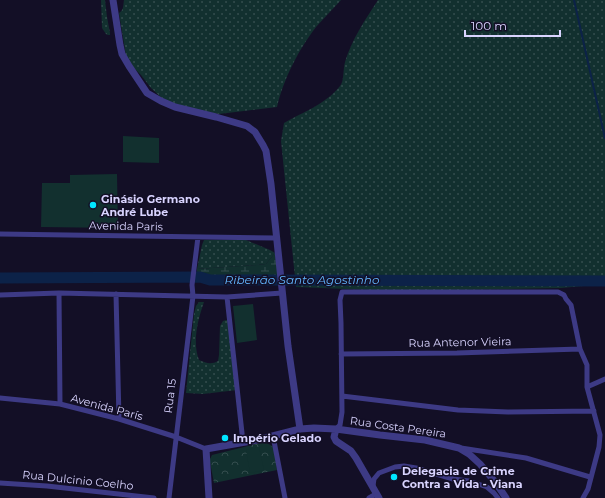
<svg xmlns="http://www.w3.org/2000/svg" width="605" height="498" font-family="Montserrat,sans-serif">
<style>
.grass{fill:url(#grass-dots)}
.forest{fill:url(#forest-crowns)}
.wetland{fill:url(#wetland-marsh)}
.garden{fill:#12302f}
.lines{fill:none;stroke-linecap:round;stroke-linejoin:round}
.stream{stroke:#0c2248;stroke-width:2}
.river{stroke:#0c2248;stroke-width:11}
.minor{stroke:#3d3a85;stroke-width:5}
.tertiary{stroke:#3d3a85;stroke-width:7}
.poi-dot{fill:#00e5ff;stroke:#130f26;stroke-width:1.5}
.labels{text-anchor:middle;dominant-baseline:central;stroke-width:3;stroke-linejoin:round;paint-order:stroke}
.poi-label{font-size:11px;font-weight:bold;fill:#d9d4ff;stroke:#130f26;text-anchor:start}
.street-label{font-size:11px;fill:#d9d4ff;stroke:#130f26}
.water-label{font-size:12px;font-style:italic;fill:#62b6ff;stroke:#130f26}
</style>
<defs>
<pattern id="grass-dots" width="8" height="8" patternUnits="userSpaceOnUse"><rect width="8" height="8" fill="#12302f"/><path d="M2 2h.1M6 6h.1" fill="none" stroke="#344d4e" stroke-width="1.8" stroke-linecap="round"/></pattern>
<pattern id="forest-crowns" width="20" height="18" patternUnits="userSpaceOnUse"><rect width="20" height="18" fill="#12302f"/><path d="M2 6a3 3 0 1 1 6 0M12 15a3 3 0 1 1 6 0" fill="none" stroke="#344d4e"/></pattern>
<pattern id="wetland-marsh" width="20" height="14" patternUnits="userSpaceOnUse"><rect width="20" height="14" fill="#12302f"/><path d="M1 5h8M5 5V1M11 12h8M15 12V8" fill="none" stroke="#344d4e"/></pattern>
</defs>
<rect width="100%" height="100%" fill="#130f26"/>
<path class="grass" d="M101,0H105L107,17L110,33V35H108L106,34L102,28Z
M124,0H341C333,9 324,18 316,27C299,49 283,80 277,107L219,114L179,107L166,102L151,88L141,75L132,66L126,56L119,13C124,10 123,5 124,0Z
M378,0H605V284L561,288L397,291L296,287L281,141L284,123C303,112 326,104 340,86C344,82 343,69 345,62C352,39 365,20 378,0Z
M204,240H246L270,250L275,253L266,264L257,265L197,269L202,245Z
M199,302H204C198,319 192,342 199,360C206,363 211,365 218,361L219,355L220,326L223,321L230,319L237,390L203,394L186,393L194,314L196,306Z"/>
<path class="forest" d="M256,444C263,443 269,442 274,448L277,470L214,483L210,462V459L212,455Z"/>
<path class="wetland" d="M275,253L279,280H210L197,278V269L257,265L266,264Z"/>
<path class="garden" d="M123,136L159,138V163L123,162Z
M117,174L118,228L41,227L42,183H70V175Z
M253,304L257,340L237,343L233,306Z
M259,447L264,470L250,473L246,450Z"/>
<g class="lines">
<path class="stream" d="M574,0L605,138"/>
<path class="river" d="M0,278L200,277L210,280L605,281"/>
<path class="minor" d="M0,234L276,238
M59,293L60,404
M116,294L119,419
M0,295L59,293L227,297L282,293
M227,297L243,442
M341,354L457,353L580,349
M587,387L605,379
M342,396L458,410L508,412L594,411
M0,398L60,404L119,419L176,437L206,449
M336,429L340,425L342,412L341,323L340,300L342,292H558L564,295L566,299L571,305L580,349L587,365V387L600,435L599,447L588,489L583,498
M273,436L285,498
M461,448L526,458L590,477
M0,483L47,486L154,498
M373,486L374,479L379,473L395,467L404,466L416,468L453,479L469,481L487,487L494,493L498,498
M169,498L193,296L192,285L198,237
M369,498L376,494"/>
<path class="tertiary" d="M113,0L120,45L122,54L129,66L147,93L161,101L175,107L216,117L247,126L255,132L263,145L266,151L271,184L288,346L300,429
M336,429L334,437L336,441L351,451L356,458L379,498
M209,498L206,449L257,440L300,429L314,428L336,429L380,435L425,440L459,448L469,454L480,464L496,483L506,498"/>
</g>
<g class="poi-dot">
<circle cx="93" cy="205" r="4"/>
<circle cx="225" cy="438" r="4"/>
<circle cx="394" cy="477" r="4"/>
</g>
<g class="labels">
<g class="poi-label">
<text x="101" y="199">Ginásio Germano<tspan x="101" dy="13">André Lube</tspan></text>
<text x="233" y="438">Império Gelado</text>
<text x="402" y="471">Delegacia de Crime<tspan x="402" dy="13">Contra a Vida - Viana</tspan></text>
</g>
<g class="street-label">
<text transform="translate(126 226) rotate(1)">Avenida Paris</text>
<text transform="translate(460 342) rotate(-1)">Rua Antenor Vieira</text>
<text transform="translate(170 396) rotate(-83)">Rua 15</text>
<text transform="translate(107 407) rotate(15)">Avenida París</text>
<text transform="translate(398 427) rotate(8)">Rua Costa Pereira</text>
<text transform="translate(78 480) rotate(6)">Rua Dulcinio Coelho</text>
</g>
<g class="water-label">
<text x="302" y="279">Ribeirão Santo Agostinho</text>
</g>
</g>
<path d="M465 30v6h95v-6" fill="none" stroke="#d9d4ff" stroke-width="2"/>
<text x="471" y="30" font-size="12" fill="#d9d4ff" stroke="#130f26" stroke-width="3" paint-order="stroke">100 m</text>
</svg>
